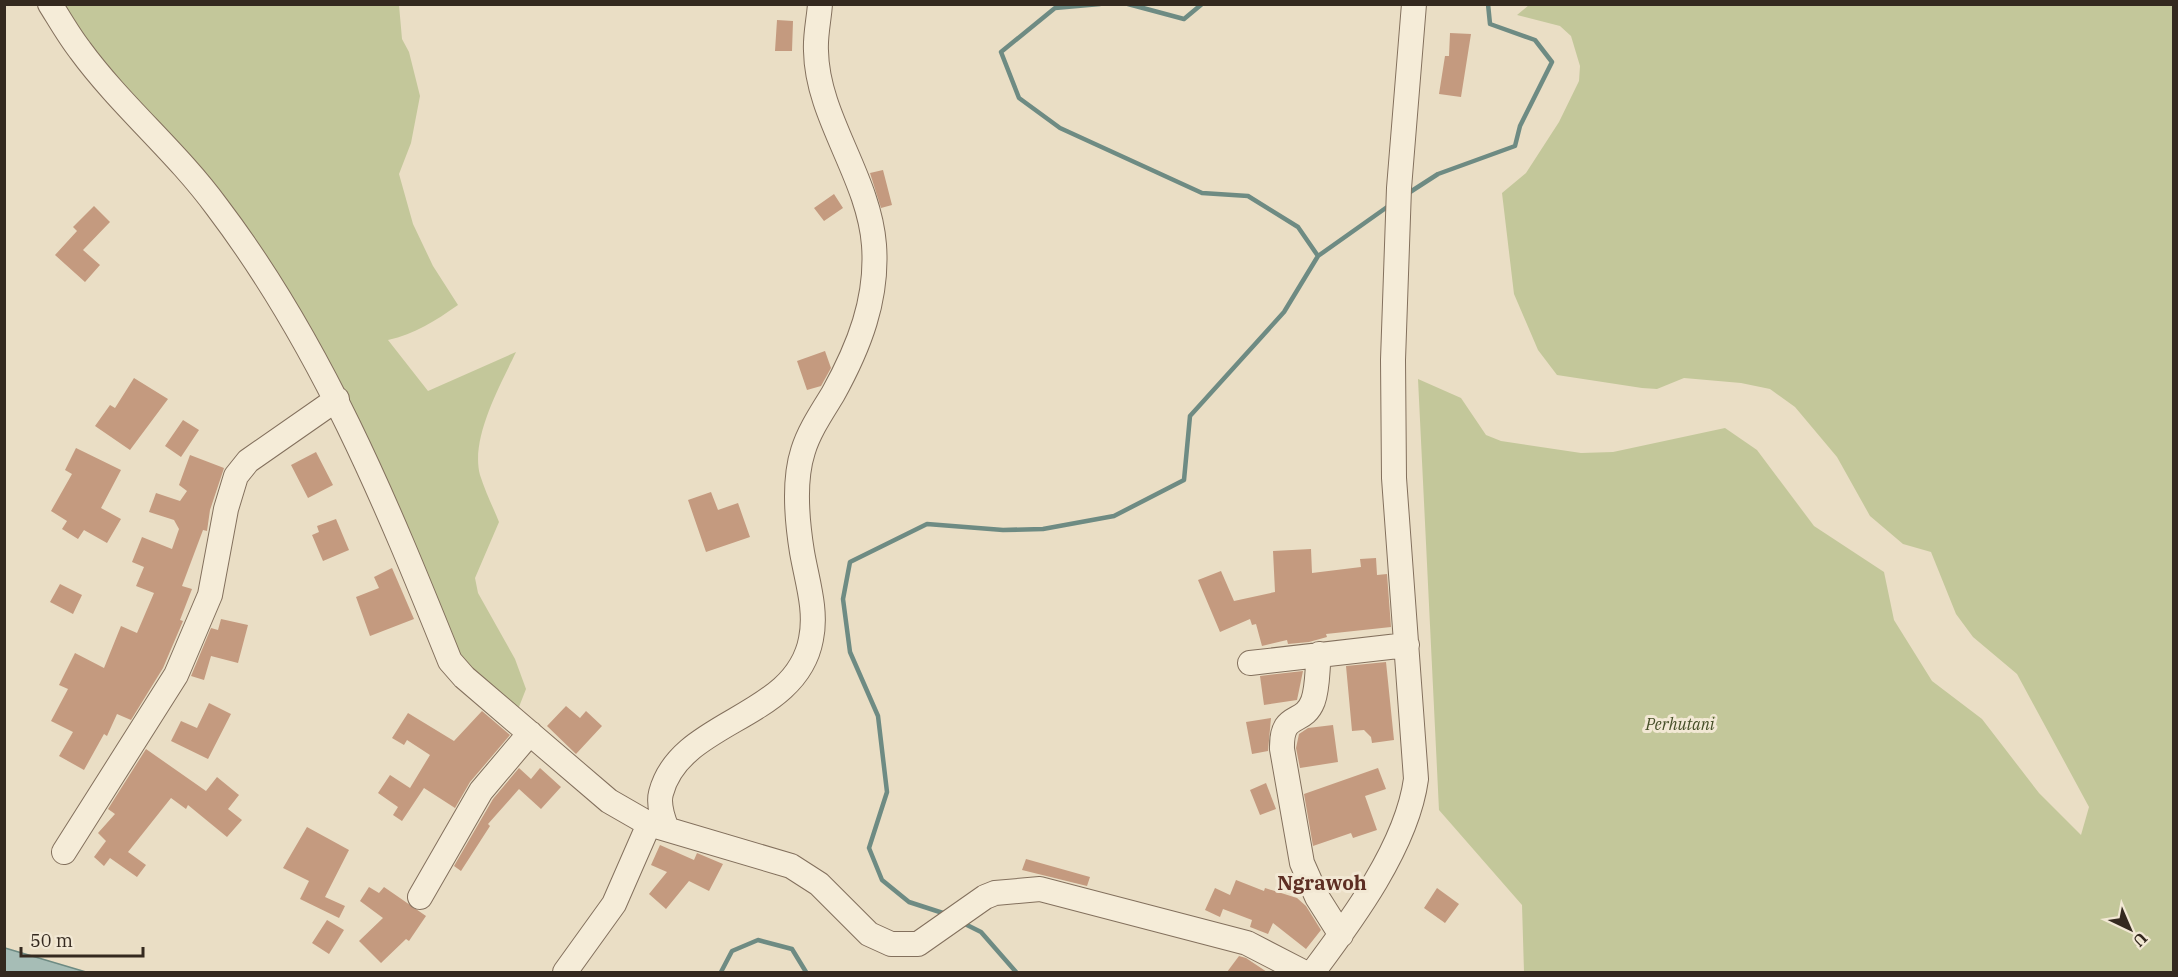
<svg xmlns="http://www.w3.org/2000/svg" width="2178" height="977" font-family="'IBM Plex Serif',serif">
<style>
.green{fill:#c3c79a}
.water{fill:#a6bdb6;stroke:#6e8b83;stroke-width:1.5}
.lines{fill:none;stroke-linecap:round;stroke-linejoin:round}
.stream{stroke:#6e8b83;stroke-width:4.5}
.building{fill:#c49a7f}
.minor-casing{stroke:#83705d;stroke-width:26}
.minor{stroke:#f5ecd8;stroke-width:24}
.labels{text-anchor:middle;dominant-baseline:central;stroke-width:6;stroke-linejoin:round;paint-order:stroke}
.park-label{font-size:16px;font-style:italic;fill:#464f28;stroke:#f2e8d4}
.quarter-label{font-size:20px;font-weight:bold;fill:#5d2e23;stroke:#f2e8d4}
</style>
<rect width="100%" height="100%" fill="#eadec5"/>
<path class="green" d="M59,5H399L402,39L409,52L420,96L411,143L399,174L413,224L433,266L458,305C435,321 415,334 388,340L428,391L516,352C501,384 470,438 480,475C485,491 493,507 499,522L475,578L478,593L515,659L526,689L517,712L456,657L343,395L85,46Z
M1529,5H2173V972H1524L1522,905L1439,810L1418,379L1461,398L1486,435L1501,441L1581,453L1613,452L1725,428L1757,450L1814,526L1884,572L1894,620L1932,681L1982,719L2039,793L2081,835L2089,807L2017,674L1973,637L1956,614L1931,552L1903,544L1870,516L1837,457L1795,407L1770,389L1741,383L1684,378L1657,389L1642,388L1557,375L1538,350L1514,294L1502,193L1526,173L1559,122L1579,81L1580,66L1571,36L1560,26L1517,15Z"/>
<path class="water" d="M5,948L86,972H5Z"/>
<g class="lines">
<path class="stream" d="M1100,4L1055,8L1001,52L1019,98L1060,128L1202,193L1248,196L1298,227L1318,256
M1128,4L1184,19L1202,4
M1407,194L1438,174L1515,146L1520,126L1552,62L1535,40L1490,24L1488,4
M946,914L909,902L882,880L869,848L887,792L878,716L850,652L843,599L850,562L927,524L1003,530L1043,529L1114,516L1184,480L1190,416L1284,312L1318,256L1390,205
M961,922L981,932L1016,972
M721,972L732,951L758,940L792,949L806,972"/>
</g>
<path class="building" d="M777,20L793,21L792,51H775Z
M1450,33L1471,34L1461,97L1439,94L1445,56H1449Z
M883,170L892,205L881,208L870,173Z
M834,194L843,208L824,221L814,208Z
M94,206L110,222L83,250L100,265L85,282L55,255L77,231L73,227Z
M825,351L831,368L821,386L807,390L797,361Z
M134,378L168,399L130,450L95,426L110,405L115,408Z
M183,420L199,430L181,457L165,446Z
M76,448L121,470L101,508L121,519L107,543L84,530L78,539L62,529L67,521L51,511L72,474L65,470Z
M316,452L333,485L308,498L291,465Z
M190,455L224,468L210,510L207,531L203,530L182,586L192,589L180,620L183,621L163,668L131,720L117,714L107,736L104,734L84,770L59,756L73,732L51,721L68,689L59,685L75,653L104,668L121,626L137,633L154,593L136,586L144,567L132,562L142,537L172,549L179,529L174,520L149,512L156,493L180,501L187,491L179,485Z
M711,492L718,510L738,503L750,537L706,552L688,500Z
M336,519L349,550L323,561L312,535L319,532L317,526Z
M1311,549L1312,573L1361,567L1360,559L1376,558L1377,575L1387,574L1391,627L1326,634L1327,637L1309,642L1288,644L1287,640L1262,646L1256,624L1252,625L1250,619L1220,632L1198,580L1221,571L1234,601L1275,592L1273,551Z
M392,568L414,619L370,636L356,597L379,588L374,577Z
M60,584L82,595L73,614L50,602Z
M221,619L248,625L238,663L211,656L204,680L191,676L211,628L218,630Z
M1386,662L1394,740L1372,743L1371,737L1364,730L1352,731L1346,666Z
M1303,671L1297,700L1264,705L1260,676Z
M209,703L231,714L208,759L171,741L181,721L197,728Z
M566,706L580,718L586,711L602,726L576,754L547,726Z
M482,711L510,735L470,782L455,808L424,788L402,821L393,815L398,807L378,793L390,775L410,788L430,755L407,740L404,745L392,738L408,713L454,741Z
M1271,718L1268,751L1252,754L1246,722Z
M1333,725L1338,762L1300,768L1296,748L1299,734L1308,728Z
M146,749L206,791L217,777L239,795L228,809L242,820L227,837L188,805L186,809L171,798L128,852L146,865L137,877L110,858L104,866L94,857L106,841L98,833L115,814L108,809Z
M519,768L531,779L540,768L561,787L541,809L519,789L488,824L490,826L461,871L454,866L493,799Z
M1378,768L1386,789L1365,796L1377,830L1353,838L1351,833L1313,846L1304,794Z
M1266,783L1276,809L1260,815L1250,790Z
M307,827L349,850L325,897L345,906L339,918L300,899L309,881L283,868Z
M660,845L694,860L697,853L723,864L709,891L689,881L666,909L649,894L667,872L651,865Z
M1026,859L1090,877L1087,886L1022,870Z
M1236,880L1264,891L1265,888L1297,898L1306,906L1321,930L1306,949L1273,923L1268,934L1250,927L1252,920L1223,909L1220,917L1205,910L1215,888L1230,895Z
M369,887L379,893L384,887L426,916L409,941L406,939L381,963L359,941L383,918L360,901Z
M1437,888L1459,904L1445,923L1424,908Z
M327,920L344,930L329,954L312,943Z
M1239,956L1246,958L1267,972H1227Z"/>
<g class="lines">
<g class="minor-casing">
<path id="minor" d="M50,4C60,20 69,36 80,50C121,106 176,151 217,207C321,344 386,502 450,661L464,677L609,801L649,824L791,866L819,884L869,934L891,944H918L985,897L995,893L1040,889L1247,943L1303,972
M1319,654C1317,669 1318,687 1313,701C1303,727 1281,710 1282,749L1302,863L1317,897L1341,935
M1250,663L1407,645
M667,829C663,819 658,804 661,793C680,719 796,720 811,639C817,610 807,581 802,552C797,521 793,482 803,451C809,431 822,412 833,394C859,347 878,299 874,245C869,177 817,117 816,51C815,36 819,19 820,4
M64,852L176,675L210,595L226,509L236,476L248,461L337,399
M420,897L481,791L530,733
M565,972L614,904L649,824
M1313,972C1352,920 1407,846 1416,779L1394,478L1393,360L1399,188L1414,4"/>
</g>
<use href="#minor" class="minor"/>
</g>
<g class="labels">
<g class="park-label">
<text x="1680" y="724">Perhutani</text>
</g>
<g class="quarter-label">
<text x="1322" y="882">Ngrawoh</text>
</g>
</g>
<rect width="2178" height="977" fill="none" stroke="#34291f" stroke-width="12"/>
<g transform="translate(2130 929) rotate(136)" stroke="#f2e8d4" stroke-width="4.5" paint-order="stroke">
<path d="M0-4.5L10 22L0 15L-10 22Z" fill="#34291f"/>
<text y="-9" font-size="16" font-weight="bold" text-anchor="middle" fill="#34291f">U</text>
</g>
<path d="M21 947v9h122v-9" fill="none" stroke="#34291f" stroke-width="3"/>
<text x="30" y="947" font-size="18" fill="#34291f" stroke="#f2e8d4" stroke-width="4.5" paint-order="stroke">50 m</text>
</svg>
